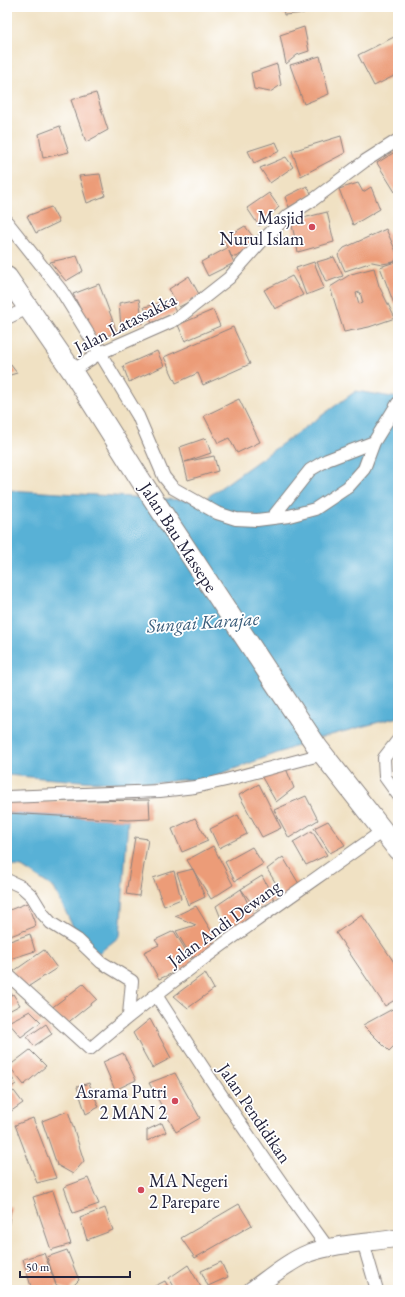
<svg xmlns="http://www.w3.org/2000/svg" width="405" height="1297" font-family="'EB Garamond',serif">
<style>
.water{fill:#59b1d6;stroke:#3e6a88}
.building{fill:#ec9c78;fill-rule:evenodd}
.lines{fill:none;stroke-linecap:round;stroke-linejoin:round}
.minor-casing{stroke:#89827f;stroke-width:14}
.secondary-casing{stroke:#89827f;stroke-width:19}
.trunk-casing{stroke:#89827f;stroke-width:22}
.minor{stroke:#fff;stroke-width:12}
.secondary{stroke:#fff;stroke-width:17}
.trunk{stroke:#fff;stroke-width:20}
.poi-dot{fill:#d1495b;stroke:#fff;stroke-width:1.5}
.labels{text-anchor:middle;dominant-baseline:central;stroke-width:3.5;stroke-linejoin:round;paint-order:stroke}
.poi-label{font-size:18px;fill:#22223b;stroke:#fff;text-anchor:end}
.street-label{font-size:18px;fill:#22223b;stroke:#fff}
.water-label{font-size:19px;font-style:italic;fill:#385b79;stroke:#fff}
</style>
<rect width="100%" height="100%" fill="#fff"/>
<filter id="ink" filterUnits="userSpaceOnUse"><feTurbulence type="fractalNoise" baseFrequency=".025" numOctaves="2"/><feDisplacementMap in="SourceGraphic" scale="8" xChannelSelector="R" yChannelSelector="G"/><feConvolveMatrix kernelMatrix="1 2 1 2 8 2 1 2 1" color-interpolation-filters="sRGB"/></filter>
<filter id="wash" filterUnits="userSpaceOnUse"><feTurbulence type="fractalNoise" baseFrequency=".012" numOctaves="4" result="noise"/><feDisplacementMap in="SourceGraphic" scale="16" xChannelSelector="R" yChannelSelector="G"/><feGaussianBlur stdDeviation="0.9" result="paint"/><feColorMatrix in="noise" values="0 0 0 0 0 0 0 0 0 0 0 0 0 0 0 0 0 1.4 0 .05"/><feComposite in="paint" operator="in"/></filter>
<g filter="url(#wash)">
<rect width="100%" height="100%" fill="#f0e1c3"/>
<path class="water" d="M356,391L398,398V717L316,739L201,781C180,777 171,783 152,783C104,784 55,779 7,775V490L202,501Z
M7,813L128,820L120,936L99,953L76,933L54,888L22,867L7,865Z"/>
<g id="blocks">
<path class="building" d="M283,7H303L304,13L284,15Z
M304,27L309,51L297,55L286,64L280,35Z
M398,35V74L374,86L358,55Z
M320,56L329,94L304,104L290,65Z
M277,64L281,85L270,92L254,89L251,73Z
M96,93L108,130L86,142L71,100Z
M60,126L69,152L43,158L39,134Z
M341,136L345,153L301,176L292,151Z
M276,142L280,151L254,163L248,151Z
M398,150V190L395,192L377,163Z
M286,157L293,167L270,183L260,168Z
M100,174L105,196L87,203L79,176Z
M358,183L363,192L371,187L380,209L353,225L339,189Z
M307,186L312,195L289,207L285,197Z
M269,193L279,207L259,226L247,208Z
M51,207L59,222L36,233L27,216Z
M327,212L334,242L298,252L291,221Z
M245,226L254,238L244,253L235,257L231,256L229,251L234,263L208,276L201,262L227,248L223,239Z
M386,229L398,256L394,262L382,264L372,262L345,271L338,255L344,248Z
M77,256L83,271L66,281L50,262Z
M334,257L343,276L326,282L317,262Z
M398,261V303L394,304L380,267Z
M314,262L324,288L306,295L296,268Z
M374,268L379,286L395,318L369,327L344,332L330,287L351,274ZM360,292L363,303L359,304L356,293Z
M189,276L200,296L179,307L169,289Z
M292,276L303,295L275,309L264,290Z
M99,284L117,332L96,340L73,294Z
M139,299L143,323L121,327L119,303Z
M170,301L176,312L152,323L144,307Z
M213,310L220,326L185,341L178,325Z
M233,327L250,364L203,385L198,373L176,383L164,357Z
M157,351L164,366L129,382L123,366Z
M7,360L17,373L7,376Z
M239,399L260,442L237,453L229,438L218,443L204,416Z
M206,438L211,453L185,462L214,456L218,471L188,480L180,447Z
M285,766L294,788L276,802L260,774Z
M259,784L281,828L262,837L239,795Z
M306,796L318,820L289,838L274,810Z
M149,800L150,819L128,820L7,813V802Z
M238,815L247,834L219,848L210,829Z
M195,818L208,841L182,852L172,829Z
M328,821L345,845L330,853L314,828Z
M312,831L327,855L306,865L293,842Z
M135,837L148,839L139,896L126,894Z
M213,846L233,885L211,899L187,860Z
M252,847L263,864L235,881L225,862Z
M283,857L302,889L285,898L267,869Z
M193,869L205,897L188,905L177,873Z
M174,871L181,899L164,906L153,878Z
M262,876L275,901L256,909L241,889Z
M241,889L256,920L227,933L216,906Z
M27,903L36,926L8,937L7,911Z
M196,906L213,934V949L192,958L176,931L196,925L175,916Z
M362,915L398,968V998L385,1006L336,933Z
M174,931L194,964L159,979L144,952L159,945L155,940Z
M30,934L35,951L7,960V942Z
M44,950L57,968L26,988L11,973Z
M205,973L214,989L188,1008L174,996Z
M83,984L97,999L65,1025L50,1009Z
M13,994L20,1005L7,1012V997Z
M398,1006V1042L389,1051L363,1025Z
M30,1011L41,1022L21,1037L8,1022Z
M150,1019L171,1058L152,1068L133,1033Z
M46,1024L52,1034L34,1046L27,1037Z
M30,1050L46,1066L24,1085L9,1066Z
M123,1053L136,1080L115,1090L103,1062Z
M7,1070L16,1084L7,1090Z
M175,1073L200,1118L176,1132L149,1083Z
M89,1083L99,1107L86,1114L77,1087Z
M14,1091L23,1103L7,1114V1095Z
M68,1111L84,1161L73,1174L57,1165L42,1121Z
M33,1118L56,1178L37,1183L15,1125Z
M162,1123L166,1132L147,1141V1130Z
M88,1178L99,1204L73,1213L64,1187Z
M53,1191L71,1244L51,1250L33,1197Z
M239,1204L252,1225L195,1258L181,1238Z
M11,1206L8,1229H7V1208Z
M105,1208L113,1230L87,1240L80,1218Z
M67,1250L79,1280L69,1290L56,1285L47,1257Z
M44,1253L58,1290H32L23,1259Z
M221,1262L228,1277L208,1286L201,1271Z
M188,1265L201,1287L196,1290H176L169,1278Z
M165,1281L170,1290H147Z"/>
</g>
</g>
<g filter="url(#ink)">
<use href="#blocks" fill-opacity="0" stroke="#89827f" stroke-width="1"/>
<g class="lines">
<g class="minor-casing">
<path id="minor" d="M7,222L61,290L100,353L138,416L164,477L173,488L217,513L236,519L257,520L289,516L315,509L348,487L364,469L374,442L398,403
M7,318L28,308
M72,371L100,353L177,319L229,278L260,243L286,217L313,200L365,161L398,140
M272,518L310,470L327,460L374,442
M398,740L384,758L385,777L398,795
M7,797L160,791L195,787L226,780L323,754
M7,880L22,887L32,896L43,914L51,923L78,940L101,962L132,981L129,1015
M7,974L90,1049C182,969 285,901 384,830
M156,995C211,1081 268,1166 328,1248
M363,1242L377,1290"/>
</g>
<g class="secondary-casing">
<path id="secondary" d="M252,1290C270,1277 289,1261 309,1253C338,1243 369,1243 398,1238"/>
</g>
<g class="trunk-casing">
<path id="trunk" d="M7,277L72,371L140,479L318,748L398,850"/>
</g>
<use href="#minor" class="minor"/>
<use href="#secondary" class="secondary"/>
<use href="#trunk" class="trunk"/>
</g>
</g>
<g class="poi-dot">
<circle cx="312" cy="227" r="4"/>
<circle cx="175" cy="1101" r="4"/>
<circle cx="141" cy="1190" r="4"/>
</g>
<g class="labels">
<g class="poi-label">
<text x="304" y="217">Masjid<tspan x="304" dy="21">Nurul Islam</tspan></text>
<text x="167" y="1091">Asrama Putri<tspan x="167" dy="21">2 MAN 2</tspan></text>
<text x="149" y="1180" text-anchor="start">MA Negeri<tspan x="149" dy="21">2 Parepare</tspan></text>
</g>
<g class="street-label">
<text transform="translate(125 323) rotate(-27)">Jalan Latassakka</text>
<text transform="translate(179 537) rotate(57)">Jalan Bau Massepe</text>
<text transform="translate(224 923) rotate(-36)">Jalan Andi Dewang</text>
<text transform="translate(255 1113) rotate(56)">Jalan Pendidikan</text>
</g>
<g class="water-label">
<text transform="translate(203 622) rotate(-4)">Sungai Karajae</text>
</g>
</g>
<rect width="405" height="1297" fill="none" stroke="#fff" stroke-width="24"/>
<path d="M20 1271v6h110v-6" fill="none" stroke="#22223b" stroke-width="2"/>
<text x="26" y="1271" font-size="12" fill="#22223b" stroke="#ffffff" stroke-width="3" paint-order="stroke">50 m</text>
</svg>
